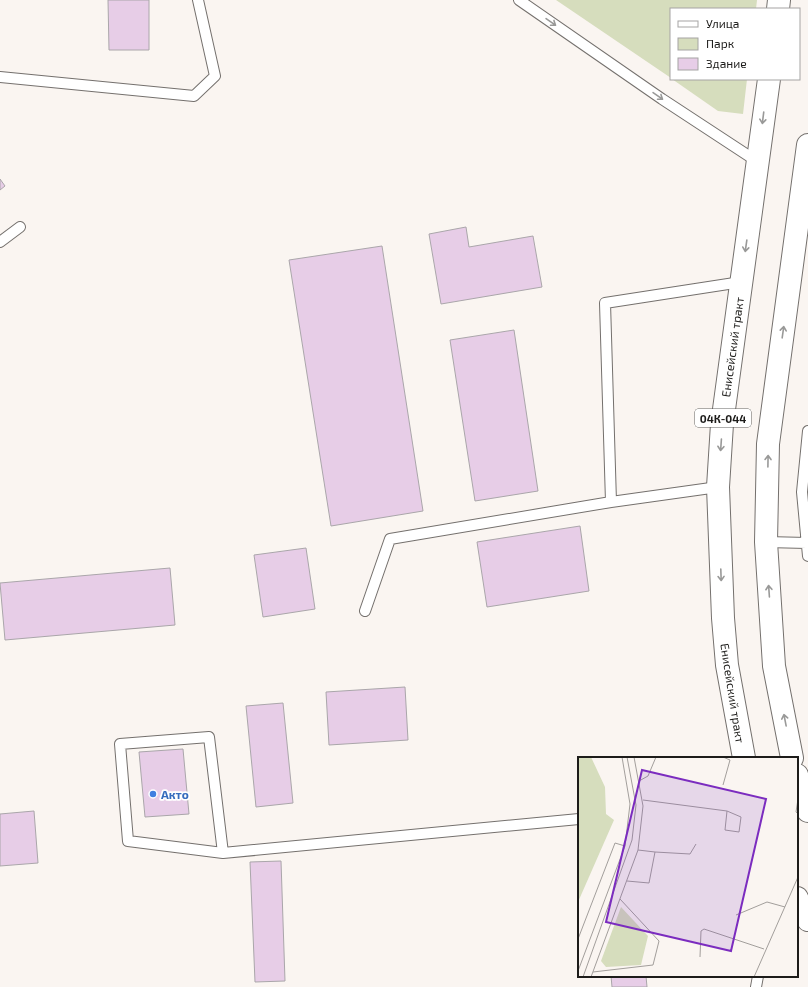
<svg xmlns="http://www.w3.org/2000/svg" width="808" height="987" font-family="'Exo 2',sans-serif">
<style>
.green{fill:#d6ddbd}
.building{fill:#e7cde7;stroke:#aaa6aa}
.lines{fill:none;stroke-linecap:round;stroke-linejoin:round}
.service-casing{stroke:#74706d;stroke-width:12}
.primary-casing{stroke:#74706d;stroke-width:24}
.service{stroke:#fff;stroke-width:10}
.primary{stroke:#fff;stroke-width:22}
.oneway{stroke:#999998}
.shop-dot{fill:#3f7fe0;stroke:#fff;stroke-width:1.5}
.labels{text-anchor:middle;dominant-baseline:central;stroke-width:3.5;stroke-linejoin:round;paint-order:stroke}
.shield{fill:#fff;stroke:#61605f;stroke-width:1}
.shield-label{font-size:11px;font-weight:bold;fill:#1d1c1a}
.street-label{font-size:12px;fill:#1d1c1a;stroke:#fff}
.shop-label{font-size:12px;font-weight:bold;fill:#366cbe;stroke:#fff;text-anchor:start}
.inset-road{fill:none;stroke:#a29e9b;stroke-width:1}
.view{fill:#7b2cbf;fill-opacity:0.15;stroke:#7b2cbf;stroke-width:2}
.inset-edge{fill:none;stroke:#1d1c1a;stroke-width:2}
</style>
<rect width="100%" height="100%" fill="#faf5f1"/>
<path class="green" d="M556,0H757L756,9H671V78Z
M672,79H747L743,114L718,111Z"/>
<path class="building" d="M108,0H149V50H109Z
M0,179L5,186L0,190Z
M466,227L469,247L533,236L542,287L441,304L429,234Z
M382,246L423,511L331,526L289,260Z
M514,330L538,491L475,501L450,340Z
M580,526L589,591L487,607L477,542Z
M306,548L315,609L263,617L254,555Z
M170,568L175,625L5,640L0,583Z
M405,687L408,740L329,745L326,692Z
M283,703L293,803L256,807L246,706Z
M183,749L189,814L145,817L139,752Z
M34,811L38,863L0,866V814Z
M281,861L285,981L255,982L250,862Z
M611,976H646L647,987H612Z"/>
<g class="lines">
<g class="service-casing">
<path id="service" d="M519,0L662,99L758,162
M0,77L194,96L215,76L198,0
M0,242L20,227
M808,431L802,492L808,556
M718,487L611,502L605,303L741,282
M766,542L807,543
M365,611L390,539L611,502
M223,853L209,737L120,744L128,841L223,853L579,819
M756,987L758,976"/>
</g>
<g class="primary-casing">
<path id="primary" d="M778,9L779,0
M744,758L727,665L723,618L718,487L722,424L769,79
M792,758L774,666L766,542L768,444L808,145
M797,775L808,811
M797,898L808,920"/>
</g>
<use href="#service" class="service"/>
<use href="#primary" class="primary"/>
</g>
<defs><path id="oneway-shaft" d="M-6 0H5M1.5-3L5.5 0L1.5 3" fill="none" stroke-width="1.6" stroke-linecap="round" stroke-linejoin="round"/></defs>
<g class="oneway">
<use href="#oneway-shaft" transform="translate(551 22) rotate(35)"/>
<use href="#oneway-shaft" transform="translate(658 96) rotate(35)"/>
<use href="#oneway-shaft" transform="translate(763 118) rotate(97)"/>
<use href="#oneway-shaft" transform="translate(746 246) rotate(98)"/>
<use href="#oneway-shaft" transform="translate(783 332) rotate(-82)"/>
<use href="#oneway-shaft" transform="translate(721 445) rotate(94)"/>
<use href="#oneway-shaft" transform="translate(768 461) rotate(-89)"/>
<use href="#oneway-shaft" transform="translate(721 575) rotate(88)"/>
<use href="#oneway-shaft" transform="translate(769 591) rotate(-94)"/>
<use href="#oneway-shaft" transform="translate(785 720) rotate(-101)"/>
</g>
<circle class="shop-dot" cx="153" cy="794" r="4"/>
<g class="labels">
<rect class="shield" x="695" y="409" width="56" height="18" rx="3"/>
<g class="shield-label">
<text x="723" y="418">04К-044</text>
</g>
<g class="street-label">
<text transform="translate(732 347) rotate(-82)">Енисейский тракт</text>
<text transform="translate(733 693) rotate(81)">Енисейский тракт</text>
</g>
<g class="shop-label">
<text x="161" y="794">Акто</text>
</g>
</g>
<g transform="translate(578 757)">
<rect width="220" height="220" fill="#faf5f1"/>
<path d="M0,0H13L27,30L28,57L36,63L0,145ZM43,150L70,179L63,208L28,210L23,204Z" fill="#d6ddbd"/>
<path class="inset-road" d="M61,24L70,19L78,0M145,28L152,3L145,0M220,42L218,55L220,57M65,43L149,54L163,60L161,75L147,73L149,54M77,95L112,97L118,87M49,124L71,126L77,95L60,93M158,158L189,145L207,150M0,182L37,86L47,89M122,200L123,174L126,172L186,192M0,214L47,89L52,47L44,0M15,215L75,208L81,184L42,142M5,220L54,83L58,48L49,0M13,220L60,93L65,49L56,0M176,220L220,120"/>
<path class="view" d="M64,13L188,42L153,194L28,165Z"/>
<rect width="220" height="220" class="inset-edge"/>
</g>
<rect x="670" y="8" width="130" height="72" fill="#ffffff" stroke="#a5a4a3"/>
<rect x="678" y="21" width="20" height="6" fill="#ffffff" stroke="#a5a4a3"/>
<text x="706" y="28" font-size="12" fill="#1d1c1a">Улица</text>
<rect x="678" y="38" width="20" height="12" fill="#d6ddbd" stroke="#a5a4a3"/>
<text x="706" y="48" font-size="12" fill="#1d1c1a">Парк</text>
<rect x="678" y="58" width="20" height="12" fill="#e7cde7" stroke="#a5a4a3"/>
<text x="706" y="68" font-size="12" fill="#1d1c1a">Здание</text>
</svg>
